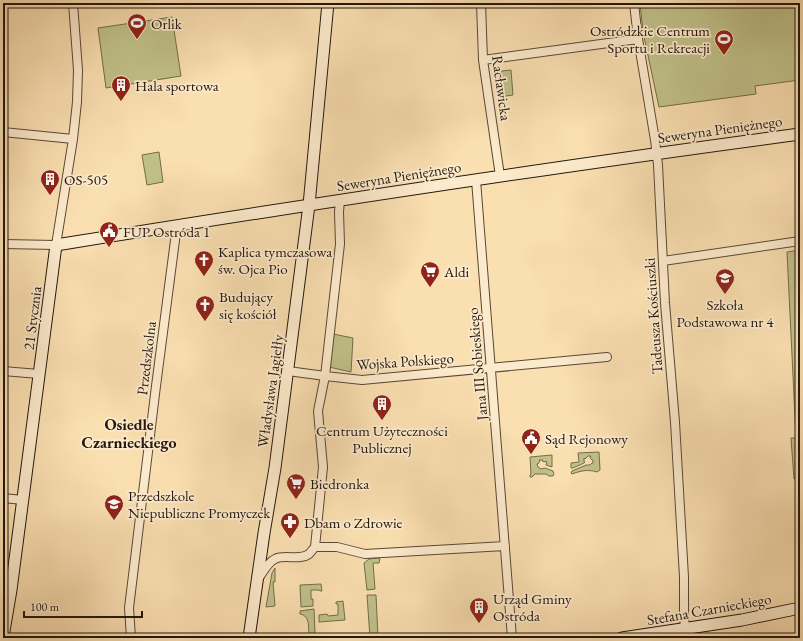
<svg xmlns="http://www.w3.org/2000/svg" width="803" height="641" font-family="'EB Garamond',serif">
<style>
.green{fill:#c1c18a;stroke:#726c4c}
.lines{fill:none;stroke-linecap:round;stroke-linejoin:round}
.street-casing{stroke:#594836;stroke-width:10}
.secondary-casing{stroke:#23160d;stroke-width:13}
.street{stroke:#fceacc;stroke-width:8}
.secondary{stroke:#fceacc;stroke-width:11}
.labels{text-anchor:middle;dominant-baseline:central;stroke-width:3.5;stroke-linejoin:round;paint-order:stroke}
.poi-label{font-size:15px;fill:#23160d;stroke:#fceacc;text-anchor:start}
.street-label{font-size:15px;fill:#23160d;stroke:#fceacc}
.neighbourhood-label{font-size:16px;font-weight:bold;fill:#23160d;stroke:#fceacc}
</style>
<rect width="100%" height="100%" fill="#fadfb1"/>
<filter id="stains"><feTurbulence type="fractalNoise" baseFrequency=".005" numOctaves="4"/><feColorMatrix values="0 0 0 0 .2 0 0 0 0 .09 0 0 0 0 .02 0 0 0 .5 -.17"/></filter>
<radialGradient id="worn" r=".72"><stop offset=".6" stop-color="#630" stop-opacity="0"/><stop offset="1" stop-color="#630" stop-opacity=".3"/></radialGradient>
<path class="green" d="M640,3H800V80L755,86L756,94L659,107L643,32Z
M172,17L181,76L106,88L98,28Z
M511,70L513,95L499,97L497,79L502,71Z
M159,152L163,182L147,185L142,155Z
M800,250V478L794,479L791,438H796L787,252Z
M333,334L353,338L351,372L329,367Z
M599,452L600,470L597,472C588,469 580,471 572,474L571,473L572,471L586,465H590L592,463H593V460H592L590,458L591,456H588L585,459L584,458V462H585L584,463L573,468H571V463L579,462L578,453Z
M552,455V467L546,465V464H547L546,461L545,462L542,461L543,460H539L540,461L538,464H537L538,467L541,469L545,468L553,471L554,474L553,476H549L546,474H535L532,477H530V475L531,474L530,457Z
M379,558L380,559L379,563H373L375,589L367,590L364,563L369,559Z
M275,568V582H273L275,606L266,607L272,573Z
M321,584L322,591H320L319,590H311V599H313V606L301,607L300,585Z
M367,595H376L378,637L370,638Z
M343,601L345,620L319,622V615L327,614L328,616L338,615V604H336V602Z
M314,609L315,632L313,634L314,638H309C308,629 311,616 300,614V611Z"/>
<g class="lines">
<g class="street-casing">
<path id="street" d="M481,3L483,60L500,176
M634,3L638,39L655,140L658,165L665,303L675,422L684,577V615L685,629
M483,60L638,39
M3,132L73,139
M476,180L512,638
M340,200L339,212L340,244L325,376L318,411L323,467L315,547H337L365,554L505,546
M3,244L56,245L73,139L77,102L78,70L73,3
M663,261L800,241
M3,371L39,374
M288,371L325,376L362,380L607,357
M3,498L23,500
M259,578C263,572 268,562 275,559C285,554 300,561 309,554C311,552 313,549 315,547
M131,638L129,608L156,386L177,225"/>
</g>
<g class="secondary-casing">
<path id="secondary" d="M3,637L11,590L56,245C304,205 552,167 800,134
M249,638L264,533L275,468L309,205L328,3
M622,638L742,620L800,608"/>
</g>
<use href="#street" class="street"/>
<use href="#secondary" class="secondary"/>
</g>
<defs>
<g id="stadium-pin" transform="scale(1)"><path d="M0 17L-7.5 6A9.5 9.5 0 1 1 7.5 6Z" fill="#8f2418" stroke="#fceacc"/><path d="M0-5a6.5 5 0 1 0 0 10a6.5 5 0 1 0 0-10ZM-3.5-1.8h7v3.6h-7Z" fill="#fff"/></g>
<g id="building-pin" transform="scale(1)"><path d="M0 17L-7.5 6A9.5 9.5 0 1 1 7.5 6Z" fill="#8f2418" stroke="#fceacc"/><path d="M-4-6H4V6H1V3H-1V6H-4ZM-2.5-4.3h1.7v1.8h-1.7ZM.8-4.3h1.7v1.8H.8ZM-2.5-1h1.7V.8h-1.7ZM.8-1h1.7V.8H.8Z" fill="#fff"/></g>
<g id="civic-pin" transform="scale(1)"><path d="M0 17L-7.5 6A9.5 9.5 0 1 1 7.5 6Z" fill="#8f2418" stroke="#fceacc"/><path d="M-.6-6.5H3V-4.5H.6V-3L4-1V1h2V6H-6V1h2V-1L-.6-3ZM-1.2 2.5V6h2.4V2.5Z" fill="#fff"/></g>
<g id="church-pin" transform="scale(1)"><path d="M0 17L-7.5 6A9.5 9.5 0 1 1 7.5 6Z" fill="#8f2418" stroke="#fceacc"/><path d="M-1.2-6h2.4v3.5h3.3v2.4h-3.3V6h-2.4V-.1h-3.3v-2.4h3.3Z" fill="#fff"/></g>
<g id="supermarket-pin" transform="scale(1)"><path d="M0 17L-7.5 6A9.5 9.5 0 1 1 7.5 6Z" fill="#8f2418" stroke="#fceacc"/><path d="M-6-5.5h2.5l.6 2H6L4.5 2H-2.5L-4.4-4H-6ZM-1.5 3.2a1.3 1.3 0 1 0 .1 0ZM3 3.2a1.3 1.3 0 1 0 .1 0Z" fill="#fff"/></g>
<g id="school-pin" transform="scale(1)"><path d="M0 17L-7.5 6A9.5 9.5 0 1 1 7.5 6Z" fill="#8f2418" stroke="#fceacc"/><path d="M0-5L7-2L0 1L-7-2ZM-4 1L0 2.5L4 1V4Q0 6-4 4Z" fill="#fff"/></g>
<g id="pharmacy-pin" transform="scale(1)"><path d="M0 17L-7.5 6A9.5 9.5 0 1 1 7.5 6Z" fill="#8f2418" stroke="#fceacc"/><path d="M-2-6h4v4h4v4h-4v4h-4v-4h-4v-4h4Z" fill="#fff"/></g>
</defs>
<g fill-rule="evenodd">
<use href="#stadium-pin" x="137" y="23"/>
<use href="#stadium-pin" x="724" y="39"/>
<use href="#building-pin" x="121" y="85"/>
<use href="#building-pin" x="50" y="179"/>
<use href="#civic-pin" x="109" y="231"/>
<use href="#church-pin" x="204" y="260"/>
<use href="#supermarket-pin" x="430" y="271"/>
<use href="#school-pin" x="725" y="278"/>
<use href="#church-pin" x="205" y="305"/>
<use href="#building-pin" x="382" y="404"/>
<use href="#civic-pin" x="531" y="438"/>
<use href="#supermarket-pin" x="296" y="483"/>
<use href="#school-pin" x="114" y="504"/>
<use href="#pharmacy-pin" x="290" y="522"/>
<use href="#building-pin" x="479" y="607"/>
</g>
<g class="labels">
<g class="poi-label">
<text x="151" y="23">Orlik</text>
<text x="710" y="30" text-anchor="end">Ostródzkie Centrum<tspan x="710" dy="17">Sportu i Rekreacji</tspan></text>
<text x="135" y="85">Hala sportowa</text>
<text x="64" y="179">OS-505</text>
<text x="123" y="231">FUP Ostróda 1</text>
<text x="218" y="251">Kaplica tymczasowa<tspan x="218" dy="17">św. Ojca Pio</tspan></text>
<text x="444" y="271">Aldi</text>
<text x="219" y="296">Budujący<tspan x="219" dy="17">się kościół</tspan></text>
<text x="725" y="304" text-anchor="middle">Szkoła<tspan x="725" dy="17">Podstawowa nr 4</tspan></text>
<text x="382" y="430" text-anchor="middle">Centrum Użyteczności<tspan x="382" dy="17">Publicznej</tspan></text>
<text x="545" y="438">Sąd Rejonowy</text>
<text x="310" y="483">Biedronka</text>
<text x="128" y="495">Przedszkole<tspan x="128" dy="17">Niepubliczne Promyczek</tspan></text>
<text x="304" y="522">Dbam o Zdrowie</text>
<text x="493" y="598">Urząd Gminy<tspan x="493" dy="17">Ostróda</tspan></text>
</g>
<g class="street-label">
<text transform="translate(502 88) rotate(82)">Racławicka</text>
<text transform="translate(720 129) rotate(-8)">Seweryna Pieniężnego</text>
<text transform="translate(399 176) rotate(-9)">Seweryna Pieniężnego</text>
<text transform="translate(653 316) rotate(-94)">Tadeusza Kościuszki</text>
<text transform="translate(32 318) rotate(-83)">21 Stycznia</text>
<text transform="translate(146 358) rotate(-83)">Przedszkolna</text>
<text transform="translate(405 361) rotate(-4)">Wojska Polskiego</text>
<text transform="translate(477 364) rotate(-95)">Jana III Sobieskiego</text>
<text transform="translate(270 391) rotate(-82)">Władysława Jagiełły</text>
<text transform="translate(709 609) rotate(-10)">Stefana Czarnieckiego</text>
</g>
<g class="neighbourhood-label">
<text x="129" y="424">Osiedle<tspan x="129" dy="18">Czarnieckiego</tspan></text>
</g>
</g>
<rect width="803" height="641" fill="none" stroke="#fadfb1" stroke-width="16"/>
<rect x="4" y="4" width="795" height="633" fill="none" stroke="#23160d" stroke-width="2"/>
<rect x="8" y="8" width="787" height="625" fill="none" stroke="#23160d"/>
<path d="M24 611v6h118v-6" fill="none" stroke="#23160d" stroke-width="2"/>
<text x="30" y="611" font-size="12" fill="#23160d" stroke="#fceacc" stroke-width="3" paint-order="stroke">100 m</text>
<rect width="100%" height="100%" filter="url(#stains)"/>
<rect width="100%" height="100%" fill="url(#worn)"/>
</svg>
